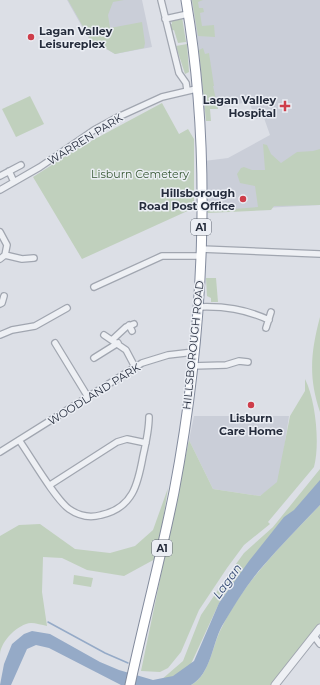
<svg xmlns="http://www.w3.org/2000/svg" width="320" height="685" font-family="Montserrat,sans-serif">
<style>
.built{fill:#caced8}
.green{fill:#c0d0bd}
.water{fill:#95aac7}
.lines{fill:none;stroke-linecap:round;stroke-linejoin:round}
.stream{stroke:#95aac7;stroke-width:1.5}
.minor-casing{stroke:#a1a6b0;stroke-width:8}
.tertiary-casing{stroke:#a1a6b0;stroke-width:9}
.trunk-casing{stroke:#838b9d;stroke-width:11}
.minor{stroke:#eef0f4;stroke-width:5.5}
.tertiary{stroke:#eef0f4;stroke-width:7}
.trunk{stroke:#fff;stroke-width:9}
.poi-dot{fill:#ce3d4a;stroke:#ebeef4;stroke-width:1.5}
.labels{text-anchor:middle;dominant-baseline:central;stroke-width:3;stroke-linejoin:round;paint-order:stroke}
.shield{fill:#ebeef4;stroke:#606673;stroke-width:1}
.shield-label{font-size:10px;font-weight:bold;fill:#252c3c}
.poi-label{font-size:11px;font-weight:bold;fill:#252c3c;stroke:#ebeef4;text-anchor:end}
.street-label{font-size:11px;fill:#252c3c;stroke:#ebeef4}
.park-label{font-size:11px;fill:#375833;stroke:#ebeef4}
.water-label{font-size:12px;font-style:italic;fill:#304870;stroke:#ebeef4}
</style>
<rect width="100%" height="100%" fill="#dcdfe6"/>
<path class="built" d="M67,0H142L152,47L115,54L89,39Z
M192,0H320V205L205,211L204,161L228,158L270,135L264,118L256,119L249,102L204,110L199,50Z
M194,416H289L279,483L260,496L213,489L189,440Z"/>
<path class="green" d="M68,0H124L113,2L108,15L110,28L142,22L145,43L144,48L115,54L90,39Z
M192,0H203L198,2L199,8H203L204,12L200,13L202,26L214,25L215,37L198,36Z
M182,17L186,42L178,43L174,30L170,31L169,25L172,24L171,20Z
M187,44L189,72L185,74L176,46Z
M203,48L205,54L209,53L214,86H213L218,109H210L211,121H206L199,50Z
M30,96L44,124L16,137L2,109Z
M162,103L179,134L188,129L194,139V208L82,259L33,177L80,147Z
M263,144L267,145L271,154L281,163L297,152L313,151L320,149V205L274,206L271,210L208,213L207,211L258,207L255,186L240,183L237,174L241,168L244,167L252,170H265Z
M206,278H216L218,302H211V298L207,296Z
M320,317V412C308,377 311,351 320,317Z
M305,379C316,401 320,445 314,467L268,522L270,524L244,545L227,568L199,610L181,652L168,668L160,672L141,671L189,440L213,489L260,496L277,482L290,416L305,391Z
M320,469V483L308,497L275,529L220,601L190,666L174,676L161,680L183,661L201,615L233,568L244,553L273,527Z
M168,488L157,558L124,576L87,570L62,558L43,557L42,592L47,626C42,625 36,623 31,623C18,624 1,641 0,654V536L19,525L40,524L75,549L110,553L135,546L153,530Z
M320,505V623L271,685H191C210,675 212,646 221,629C244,581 284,543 320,505Z
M74,575L93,578L91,587L73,584Z"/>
<path class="water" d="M320,480V505C301,525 281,545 263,566C247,584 234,606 222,626C212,644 211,674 191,685H121L49,648L36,645L27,649L11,685H0L4,664L12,644L24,634L32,631L50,634L100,662L119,670L153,680L173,676L194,661L219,603L249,561L284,517L294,510Z"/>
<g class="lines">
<path class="stream" d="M48,622L105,653L128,663"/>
<g class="minor-casing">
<path id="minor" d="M161,0L179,73L186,83L187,90
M165,19L188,14
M9,171L14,182
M0,176L21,165
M0,190L40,167L94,130L116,118L162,97L196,89
M0,232L7,245L5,255L0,259
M201,249L320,254
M5,255L22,259L34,258
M94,287L162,256H200
M0,304L2,303L4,296
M198,307C224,306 245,309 269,320
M129,325L132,331
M266,328L271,312
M0,335L12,330L35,326L67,308
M104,335L126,350L135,367
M112,340L126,327L134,324
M55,343L88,397
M94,358L118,343
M192,366L226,365L239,361L248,362
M19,440C31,457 55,499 69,509C79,516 90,518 101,515C133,508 138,484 143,456C146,443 149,430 149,417
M0,452L142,363L168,355L194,352
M50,485L117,442L127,439L146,443
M314,636L320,644"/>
</g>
<g class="tertiary-casing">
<path id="tertiary" d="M275,685L320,628"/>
</g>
<g class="trunk-casing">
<path id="trunk" d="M130,685C144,620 161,557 174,492C204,334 213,158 186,0"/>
</g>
<use href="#minor" class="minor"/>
<use href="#tertiary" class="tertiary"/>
<use href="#trunk" class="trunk"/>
</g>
<g class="poi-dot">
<circle cx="31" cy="37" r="4"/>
<path d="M283 100h4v4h4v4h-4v4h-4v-4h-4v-4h4z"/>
<circle cx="243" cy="199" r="4"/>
<circle cx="251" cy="405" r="4"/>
</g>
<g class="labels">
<g class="shield">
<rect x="191" y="219" width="20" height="16" rx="3"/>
<rect x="152" y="540" width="20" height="16" rx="3"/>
</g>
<g class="shield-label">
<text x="201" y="227">A1</text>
<text x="162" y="548">A1</text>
</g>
<g class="poi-label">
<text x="39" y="31" text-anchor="start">Lagan Valley<tspan x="39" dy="13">Leisureplex</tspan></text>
<text x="276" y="100">Lagan Valley<tspan x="276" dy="13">Hospital</tspan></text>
<text x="235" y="193">Hillsborough<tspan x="235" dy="13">Road Post Office</tspan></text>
<text x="251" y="418" text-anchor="middle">Lisburn<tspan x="251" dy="13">Care Home</tspan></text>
</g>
<g class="street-label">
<text transform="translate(85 139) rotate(-32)">WARREN PARK</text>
<text transform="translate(193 345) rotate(-84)">HILLSBOROUGH ROAD</text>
<text transform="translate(94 394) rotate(-32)">WOODLAND PARK</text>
</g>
<g class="park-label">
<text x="140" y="174">Lisburn Cemetery</text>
</g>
<g class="water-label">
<text transform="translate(227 581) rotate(-54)">Lagan</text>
</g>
</g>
</svg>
